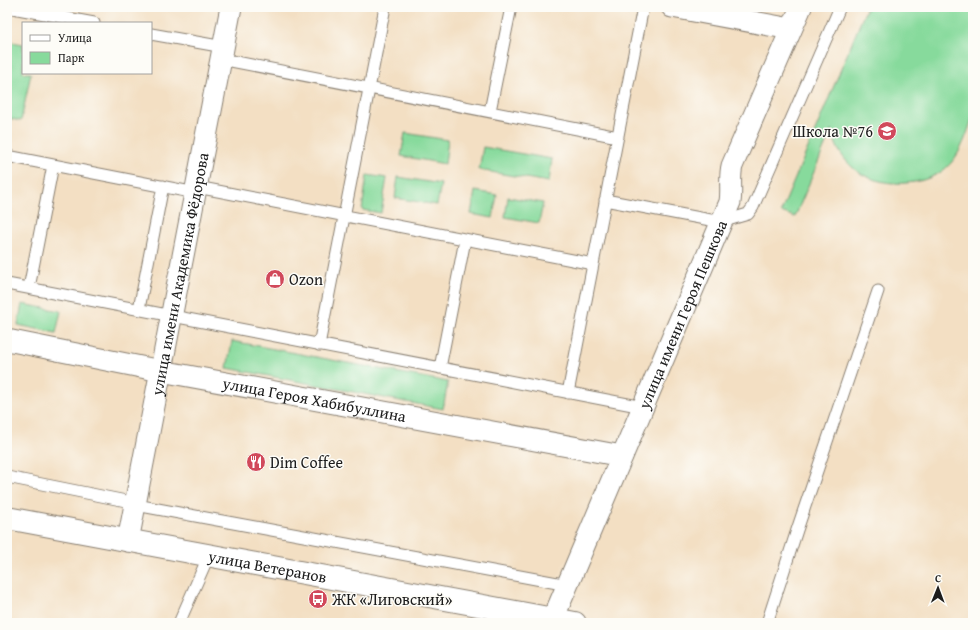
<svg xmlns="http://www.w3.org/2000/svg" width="980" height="630" font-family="'Gentium Book Plus',serif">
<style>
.green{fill:#87da9c;stroke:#527b5c}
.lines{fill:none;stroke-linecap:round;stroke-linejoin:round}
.service-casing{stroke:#887e70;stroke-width:13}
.minor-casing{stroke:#887e70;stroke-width:23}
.tertiary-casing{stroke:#887e70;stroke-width:24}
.service{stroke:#fff;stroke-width:11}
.minor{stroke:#fff;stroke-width:21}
.tertiary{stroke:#fff;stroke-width:22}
.labels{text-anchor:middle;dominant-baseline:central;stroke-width:3;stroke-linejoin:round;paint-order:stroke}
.poi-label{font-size:16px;fill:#1c1c1c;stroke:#fdfcf7;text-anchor:start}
.street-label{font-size:16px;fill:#1c1c1c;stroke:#fdfcf7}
</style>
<rect width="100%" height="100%" fill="#fdfcf7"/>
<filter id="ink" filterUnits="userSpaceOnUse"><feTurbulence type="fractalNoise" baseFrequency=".025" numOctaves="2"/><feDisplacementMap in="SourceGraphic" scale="8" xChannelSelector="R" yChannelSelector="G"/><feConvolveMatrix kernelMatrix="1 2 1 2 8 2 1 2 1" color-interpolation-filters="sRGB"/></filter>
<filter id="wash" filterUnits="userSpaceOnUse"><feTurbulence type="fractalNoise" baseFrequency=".012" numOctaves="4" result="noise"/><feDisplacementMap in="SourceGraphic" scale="16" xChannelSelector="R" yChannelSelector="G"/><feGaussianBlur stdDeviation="0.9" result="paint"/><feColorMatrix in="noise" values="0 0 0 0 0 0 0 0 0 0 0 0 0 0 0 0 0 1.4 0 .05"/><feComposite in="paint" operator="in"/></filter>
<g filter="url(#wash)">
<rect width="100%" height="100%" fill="#f3dfc3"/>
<path class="green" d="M867,7H973C973,34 973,62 973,89C973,98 975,111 972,119C967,134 961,152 951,163C929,189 875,190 851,166C845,160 839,152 836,144C834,139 833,133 832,129L795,217L781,212Z
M7,41L23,44V73H31L21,121L7,118Z
M405,133L448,140L445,164L401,156Z
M483,147L552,159L549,182L479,170Z
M367,175L387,178L381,213L362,210Z
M398,177L441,184L437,205L395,198Z
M475,191L497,195L493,218L471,214Z
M508,197L543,203L539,223L505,217Z
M22,304L61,311L56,333L18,325Z
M232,341L448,382L443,409L227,368Z"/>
</g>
<g filter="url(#ink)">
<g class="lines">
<g class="service-casing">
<path id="service" d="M7,7L94,23
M151,34L224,47
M221,59L618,137
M490,111L511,7
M7,156L196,193
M197,187L593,264
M605,200L721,222L748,214L753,207L840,7
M7,284L643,407
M29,288L53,165
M139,309L163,186
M319,345L385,7
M440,368L465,240
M568,393L643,7
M7,477L136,503
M136,505L568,585
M179,623L205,564
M767,623L797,530L878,291"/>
</g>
<g class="minor-casing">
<g id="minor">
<path d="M672,7L791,29"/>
<path id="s1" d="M7,340L161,371L622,456"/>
<path id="s2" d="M128,541L231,7"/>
<path id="s3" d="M553,619L730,202C732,190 729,178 732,166L801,7"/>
</g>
</g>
<g class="tertiary-casing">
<g id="tertiary">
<path id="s4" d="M7,518L575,623"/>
</g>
</g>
<use href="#service" class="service"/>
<use href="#minor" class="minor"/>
<use href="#tertiary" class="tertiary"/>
</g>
</g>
<defs>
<g id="school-disc" transform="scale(1)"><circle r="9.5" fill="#d1495b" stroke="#fdfcf7"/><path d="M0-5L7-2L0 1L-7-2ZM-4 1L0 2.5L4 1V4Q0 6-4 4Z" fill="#fff"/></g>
<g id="shop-disc" transform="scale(1)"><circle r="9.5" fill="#d1495b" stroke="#fdfcf7"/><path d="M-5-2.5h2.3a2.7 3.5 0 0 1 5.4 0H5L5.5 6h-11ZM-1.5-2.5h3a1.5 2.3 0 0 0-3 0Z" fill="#fff"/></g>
<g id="restaurant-disc" transform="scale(1)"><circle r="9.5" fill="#d1495b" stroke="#fdfcf7"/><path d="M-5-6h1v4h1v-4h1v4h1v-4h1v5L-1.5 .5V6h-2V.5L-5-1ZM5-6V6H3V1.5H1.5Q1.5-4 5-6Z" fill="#fff"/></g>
<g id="bus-disc" transform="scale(1)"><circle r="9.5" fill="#d1495b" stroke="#fdfcf7"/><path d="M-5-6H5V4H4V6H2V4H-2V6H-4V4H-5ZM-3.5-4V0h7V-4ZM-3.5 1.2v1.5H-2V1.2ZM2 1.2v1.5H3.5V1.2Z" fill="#fff"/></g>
</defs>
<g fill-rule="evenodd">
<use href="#school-disc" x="887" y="131"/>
<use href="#shop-disc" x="275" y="279"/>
<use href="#restaurant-disc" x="256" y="462"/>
<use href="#bus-disc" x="318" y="599"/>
</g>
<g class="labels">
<g class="poi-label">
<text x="873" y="131" text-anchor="end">Школа №76</text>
<text x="289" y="279">Ozon</text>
<text x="270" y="462">Dim Coffee</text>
<text x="332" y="599">ЖК «Лиговский»</text>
</g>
<g class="street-label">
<text stroke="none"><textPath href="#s2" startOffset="272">улица имени Академика Фёдорова</textPath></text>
<text stroke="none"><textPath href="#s3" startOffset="331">улица имени Героя Пешкова</textPath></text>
<text stroke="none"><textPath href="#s1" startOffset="313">улица Героя Хабибуллина</textPath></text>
<text stroke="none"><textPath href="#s4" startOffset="265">улица Ветеранов</textPath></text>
</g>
</g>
<rect width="980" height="630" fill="none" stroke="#fdfcf7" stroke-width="24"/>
<rect x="22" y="22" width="130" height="52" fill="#fdfcf7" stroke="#a3a29f"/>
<rect x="30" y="35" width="20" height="6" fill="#ffffff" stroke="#a3a29f"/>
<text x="58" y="42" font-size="12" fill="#1c1c1c">Улица</text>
<rect x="30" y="52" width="20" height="12" fill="#87da9c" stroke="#a3a29f"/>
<text x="58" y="62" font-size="12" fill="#1c1c1c">Парк</text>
<g transform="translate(938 588) rotate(1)" stroke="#fdfcf7" stroke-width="3" paint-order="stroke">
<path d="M0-3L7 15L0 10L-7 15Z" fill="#1c1c1c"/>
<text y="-6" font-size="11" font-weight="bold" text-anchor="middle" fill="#1c1c1c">С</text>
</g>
</svg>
